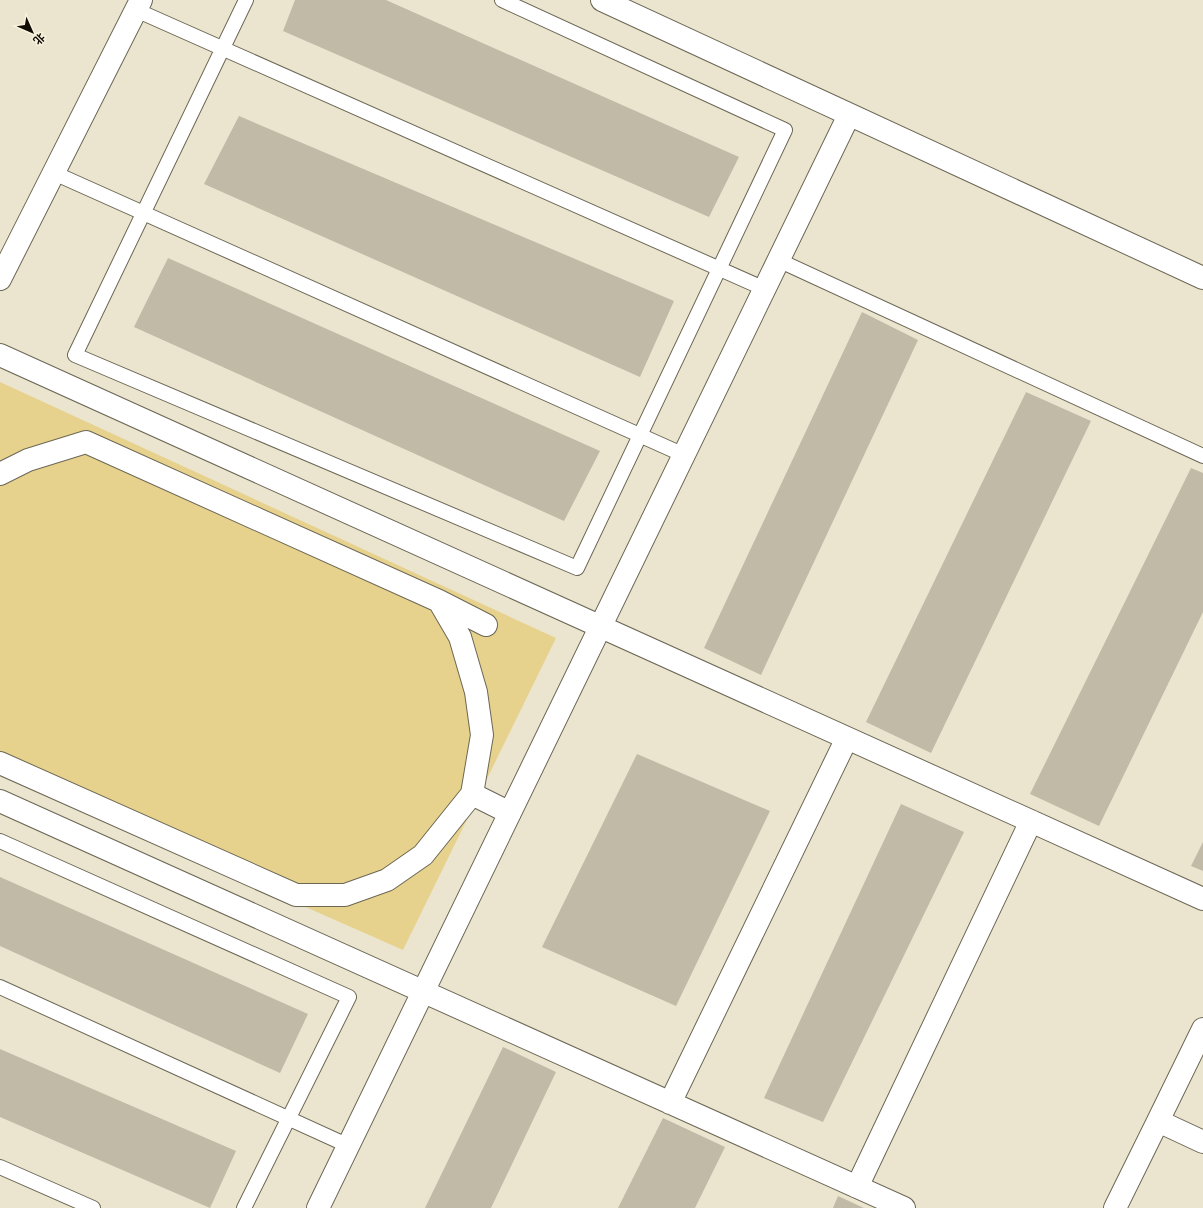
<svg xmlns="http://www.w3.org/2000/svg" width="1203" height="1208" font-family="'Fira Sans Condensed','Noto Sans SC',sans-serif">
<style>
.green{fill:#e7d28d}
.building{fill:#c0baa6}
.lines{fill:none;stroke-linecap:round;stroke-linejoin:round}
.service-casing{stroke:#6c6755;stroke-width:16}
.minor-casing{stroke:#6c6755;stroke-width:24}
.service{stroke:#fff;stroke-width:14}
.minor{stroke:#fff;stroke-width:22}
</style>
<rect width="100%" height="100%" fill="#ebe5d0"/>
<path class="green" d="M0,382L556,638L403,950L0,772Z"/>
<path class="building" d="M295,0H386L739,157L709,217L283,31Z
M239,116L674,301L640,377L204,184Z
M168,258L600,451L564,521L134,327Z
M862,312L918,340L761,675L704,648Z
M1026,392L1091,421L931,753L866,722Z
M1191,468L1203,473V612L1099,826L1030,794Z
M637,754L770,811L676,1006L542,947Z
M901,804L964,832L823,1122L764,1098Z
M1203,842V871L1191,866Z
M0,877L308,1014L280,1073L0,946Z
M503,1047L556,1072L491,1208H425Z
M0,1049L236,1151L210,1208L0,1117Z
M663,1118L725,1147L695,1208H618Z
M838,1196L864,1208H833Z"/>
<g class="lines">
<g class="service-casing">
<path id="service" d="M246,0L75,355L577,568L785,130L502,0
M136,10L765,289
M54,173L684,455
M778,260L1203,456
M0,841L349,997L244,1208
M0,987L349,1146
M0,1167L93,1208"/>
</g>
<g class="minor-casing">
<path id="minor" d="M602,0L1203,278
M0,279L141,0
M0,355L1203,899
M0,474L28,460L86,442L439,601L460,637L476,692L482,735L472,794L423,855L387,880L345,895H296L0,763
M439,601L486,625
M472,794L510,813
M0,801L904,1208
M1203,1029L1158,1121L1203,1142
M670,1103L847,738
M857,1187L1031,821
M318,1208L849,115
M1115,1208L1158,1121"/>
</g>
<use href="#service" class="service"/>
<use href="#minor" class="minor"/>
</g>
<g transform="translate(32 32) rotate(135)" stroke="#f8f2dd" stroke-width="3" paint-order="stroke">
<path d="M0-3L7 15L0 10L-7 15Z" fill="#0f0c06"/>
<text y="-6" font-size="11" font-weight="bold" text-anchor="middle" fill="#0f0c06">北</text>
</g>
</svg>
